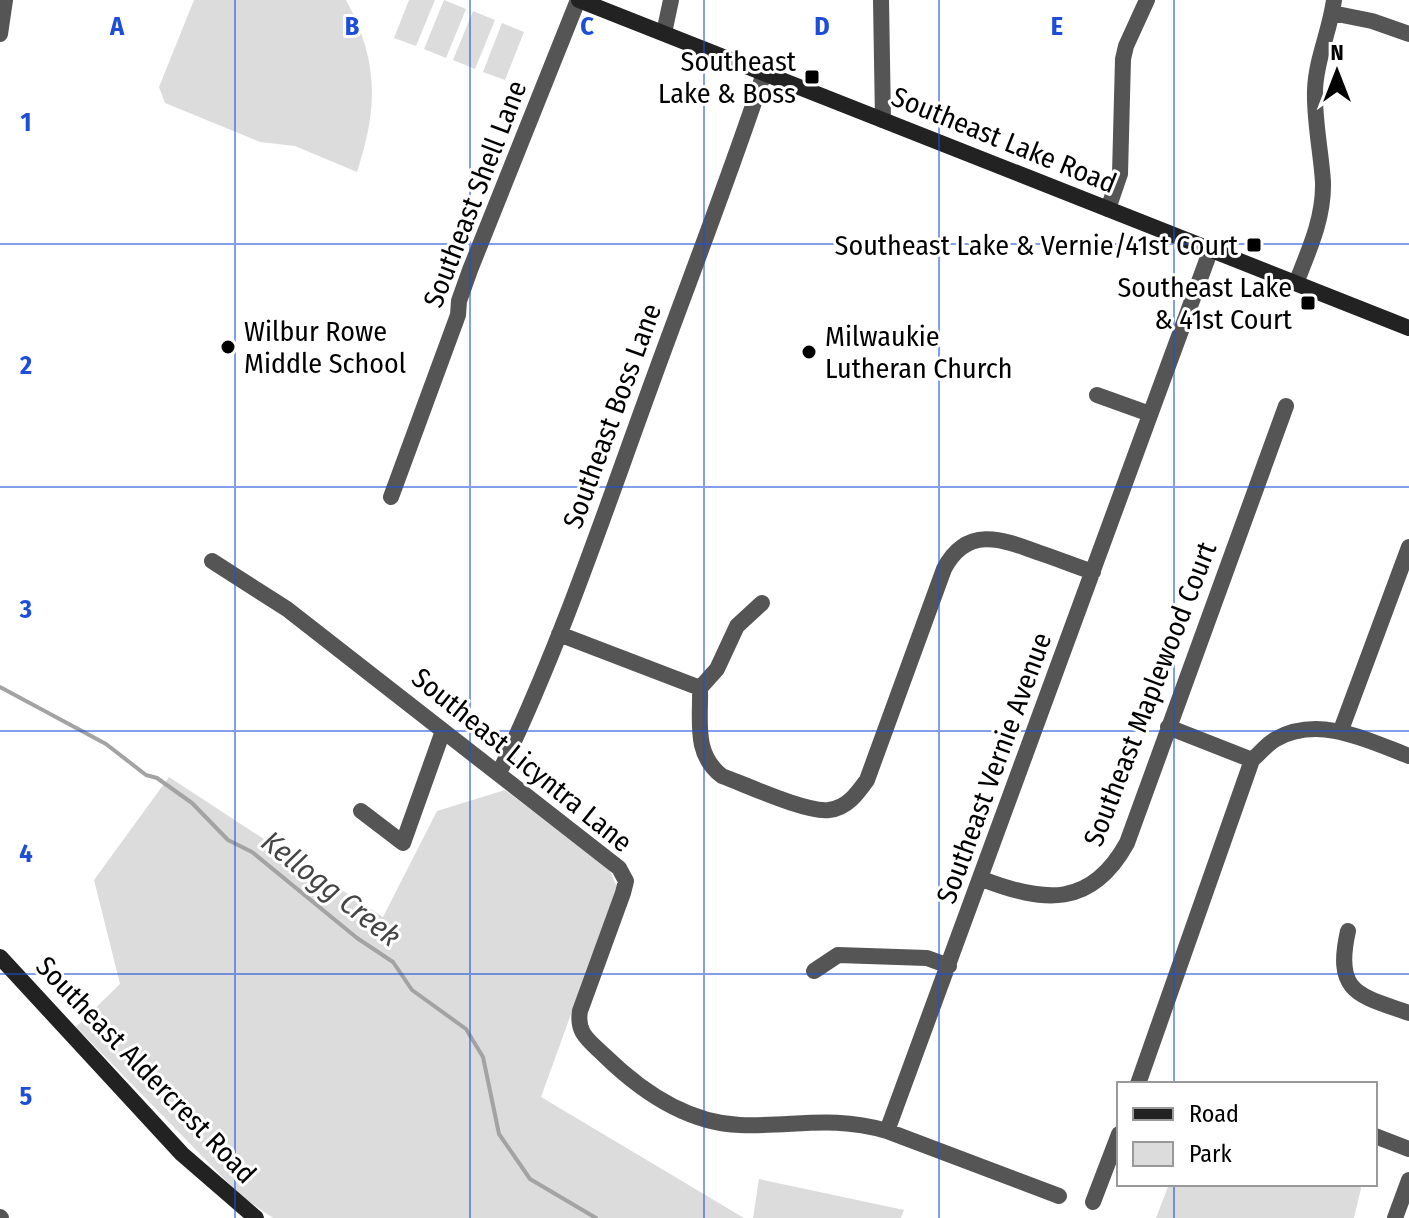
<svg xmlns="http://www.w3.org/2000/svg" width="1409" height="1218" font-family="'Fira Sans Condensed',sans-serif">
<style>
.green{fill:#dcdcdc}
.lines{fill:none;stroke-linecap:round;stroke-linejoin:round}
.stream{stroke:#a3a3a3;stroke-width:4}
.street{stroke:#555;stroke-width:16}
.secondary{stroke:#222;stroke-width:16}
.grid{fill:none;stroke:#1d4ed8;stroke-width:2;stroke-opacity:0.55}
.poi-dot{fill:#000;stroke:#fff;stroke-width:3}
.labels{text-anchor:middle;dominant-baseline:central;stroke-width:6;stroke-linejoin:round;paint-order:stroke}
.poi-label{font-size:28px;fill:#000;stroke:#fff;text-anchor:end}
.street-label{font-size:28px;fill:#000;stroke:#fff}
.water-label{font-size:30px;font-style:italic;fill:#444;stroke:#fff}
.grid-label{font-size:26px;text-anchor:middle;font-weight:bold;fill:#1d4ed8;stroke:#fff;stroke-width:6;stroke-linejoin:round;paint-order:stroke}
</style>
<rect width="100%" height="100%" fill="#fff"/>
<path class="green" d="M194,0H346C379,61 378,108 357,172L295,146L260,142L165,103L159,87Z
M409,0H435L416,46L394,38Z
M444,0L466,9L446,58L424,49Z
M473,11L495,20L475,69L453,60Z
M502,23L524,32L505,80L483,72Z
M169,777L383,917L437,811L505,790L609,869L617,887L541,1097L744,1218H273L241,1196L76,1027L120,984L94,880Z
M759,1179L904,1210L901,1218H753Z
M1169,1184H1362L1354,1218H1156Z"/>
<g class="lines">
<path class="stream" d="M0,687L106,744L146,775L157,778L192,803L228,840L252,852L357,938L393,962L412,990L466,1029L483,1057L499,1134L530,1179L596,1218"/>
<path class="street" d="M881,0L883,120
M1332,13L1372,21L1409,34
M664,33L671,0
M0,34L5,0
M1108,209L1120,174L1123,59L1126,46L1147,0
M1296,283C1309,250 1324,218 1323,182C1321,151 1314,121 1315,90C1316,59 1330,31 1334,0
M1097,395L1150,414
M391,497L458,315L459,301L470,270L578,0
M212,561L287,609L619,868L626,881L623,893L580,1011C576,1034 590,1041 605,1056C641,1091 687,1123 740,1125C795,1127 831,1115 887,1131L1059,1196
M559,634L700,688
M700,688C701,721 693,754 722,776C747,785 806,813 829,810C847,808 857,794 867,780L944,569C967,525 1002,539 1040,553C1058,559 1075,566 1093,572
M700,688L717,669L737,626L762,603
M1168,727L1252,760
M1341,730L1409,547
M499,773C559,649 603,517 650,388C688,283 729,179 764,73
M361,811L403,843L443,731
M982,879C1044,903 1091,908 1127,843L1286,406
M1348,931C1334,993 1358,995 1409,1013
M814,971L838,955L927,958L949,966
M1138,1084L1252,760C1260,753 1267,744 1276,739C1319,715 1367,740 1409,756
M887,1131L1211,249
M1375,1136L1409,1149
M1093,1202L1119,1134
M0,1217L1,1218
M1395,1218L1409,1180"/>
<path class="secondary" d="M579,0L1409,328
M0,957L182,1154L256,1218"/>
</g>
<path class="grid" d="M235,0V1218M470,0V1218M704,0V1218M939,0V1218M1174,0V1084M0,244H1409M0,487H1409M0,731H1409M0,974H1409M1174,1184V1218"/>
<g class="poi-dot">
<rect x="804" y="69" width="16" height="16" rx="4"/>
<rect x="1246" y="237" width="16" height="16" rx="4"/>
<rect x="1300" y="295" width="16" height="16" rx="4"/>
<circle cx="228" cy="347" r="8"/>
<circle cx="809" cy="352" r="8"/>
</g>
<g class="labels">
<g class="poi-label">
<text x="796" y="61">Southeast<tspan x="796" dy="32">Lake &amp; Boss</tspan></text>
<text x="1238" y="245">Southeast Lake &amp; Vernie/41st Court</text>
<text x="1292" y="287">Southeast Lake<tspan x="1292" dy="32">&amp; 41st Court</tspan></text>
<text x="244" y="331" text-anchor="start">Wilbur Rowe<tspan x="244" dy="32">Middle School</tspan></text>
<text x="825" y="336" text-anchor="start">Milwaukie<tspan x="825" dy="32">Lutheran Church</tspan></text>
</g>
<g class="street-label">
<text transform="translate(1004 140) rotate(22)">Southeast Lake Road</text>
<text transform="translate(475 194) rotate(-69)">Southeast Shell Lane</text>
<text transform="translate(612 416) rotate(-70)">Southeast Boss Lane</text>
<text transform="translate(1150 694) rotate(-69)">Southeast Maplewood Court</text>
<text transform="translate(522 760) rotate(39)">Southeast Licyntra Lane</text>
<text transform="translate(994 768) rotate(-70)">Southeast Vernie Avenue</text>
<text transform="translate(146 1070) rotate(46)">Southeast Aldercrest Road</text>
</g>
<g class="water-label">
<text transform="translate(331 889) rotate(38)">Kellogg Creek</text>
</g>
</g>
<g class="grid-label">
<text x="117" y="35">A</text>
<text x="352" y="35">B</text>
<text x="587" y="35">C</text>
<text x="822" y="35">D</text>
<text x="1057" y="35">E</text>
<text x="26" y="131">1</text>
<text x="26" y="374">2</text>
<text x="26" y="618">3</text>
<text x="26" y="862">4</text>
<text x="26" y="1105">5</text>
</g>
<rect x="1117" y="1082" width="260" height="104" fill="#ffffff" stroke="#999999" stroke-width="2"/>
<rect x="1133" y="1108" width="40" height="12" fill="#222222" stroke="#999999" stroke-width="2"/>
<text x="1189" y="1122" font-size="24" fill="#000000">Road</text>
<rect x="1133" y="1142" width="40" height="24" fill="#dcdcdc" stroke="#999999" stroke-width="2"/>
<text x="1189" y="1162" font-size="24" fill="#000000">Park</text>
<g transform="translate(1337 72)" stroke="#ffffff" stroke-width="6" paint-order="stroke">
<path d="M0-6L14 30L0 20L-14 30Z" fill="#000000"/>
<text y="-12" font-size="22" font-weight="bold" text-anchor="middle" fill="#000000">N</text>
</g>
</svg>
